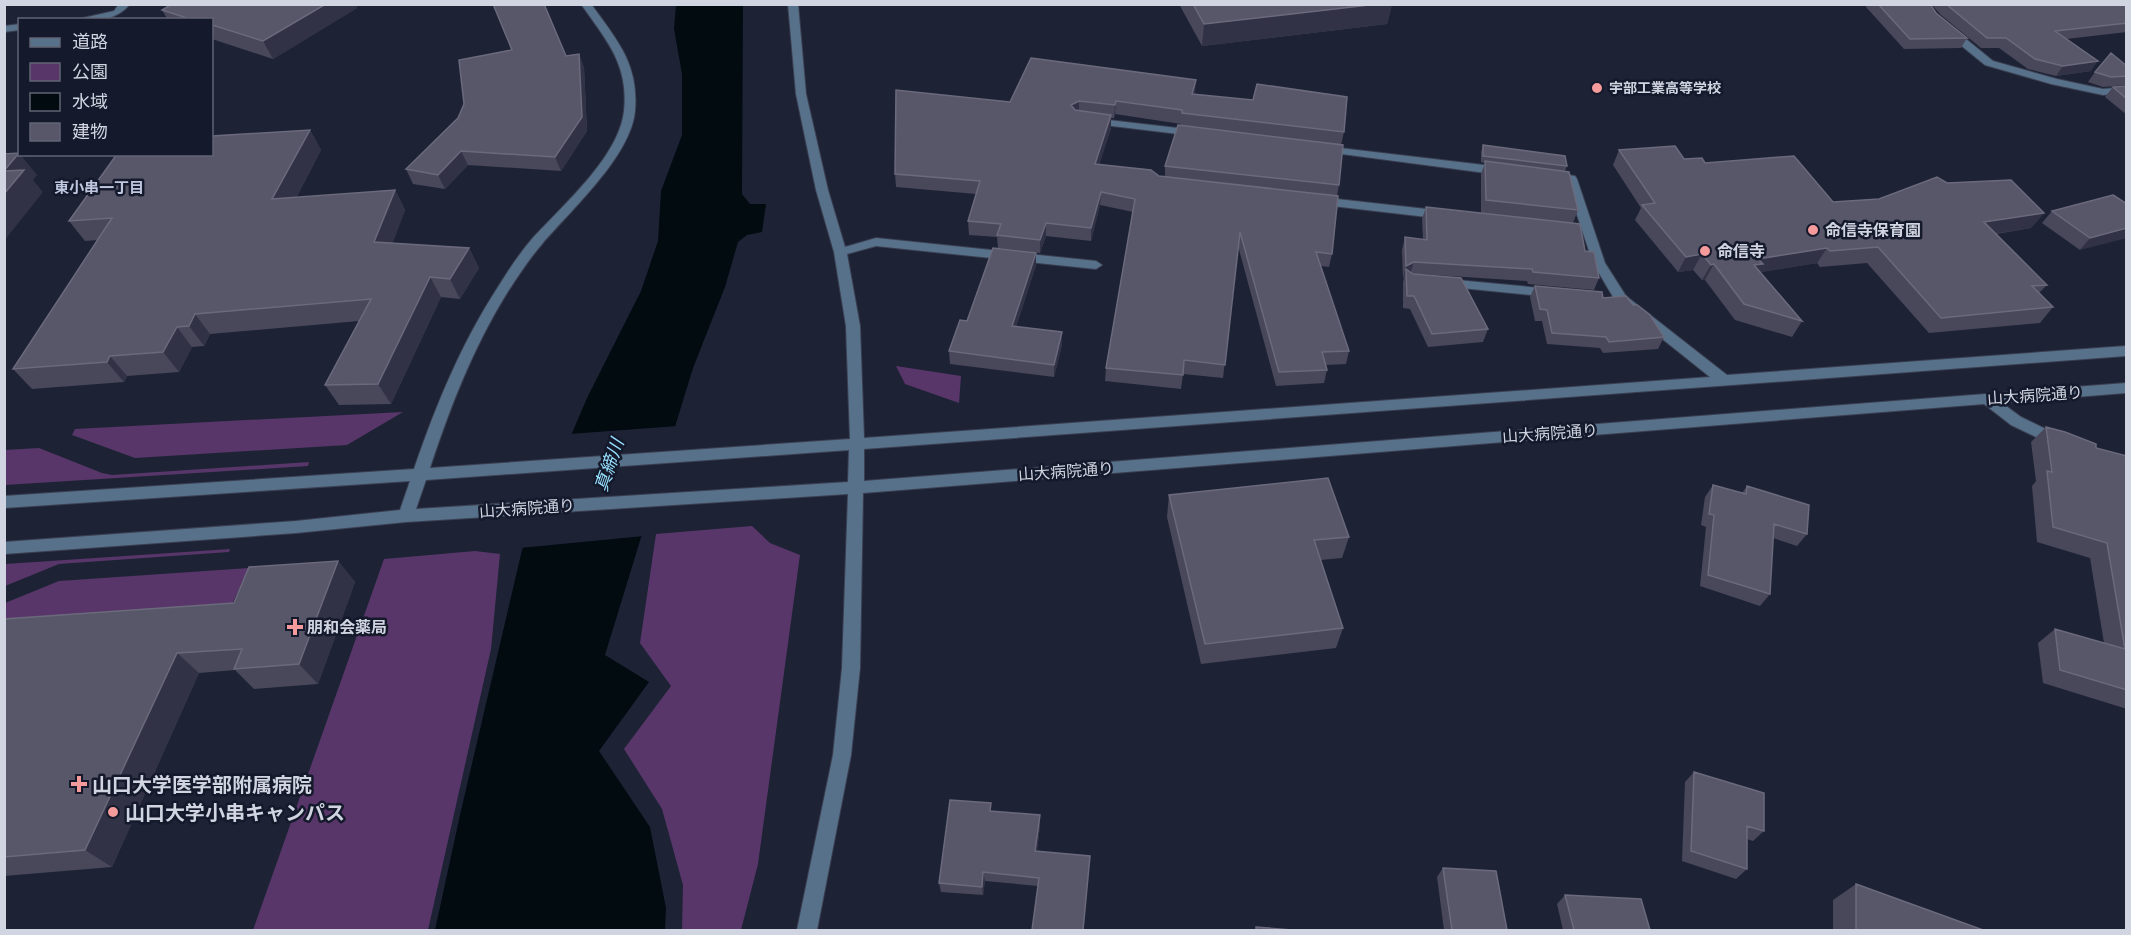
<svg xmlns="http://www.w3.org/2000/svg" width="2131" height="935" font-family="'Archivo Narrow','Noto Sans JP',sans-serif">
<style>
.green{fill:#583669}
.water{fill:#020b10}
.pier{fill:#1d2335}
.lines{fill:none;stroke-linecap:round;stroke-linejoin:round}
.minor-casing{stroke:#3a3f51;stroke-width:2}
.minor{fill:#58718a;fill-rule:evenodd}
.wall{fill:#49475a;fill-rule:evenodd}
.shaded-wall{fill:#313245}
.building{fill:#585669;stroke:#6b6a7c;stroke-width:1.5}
.poi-dot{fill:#f59b9b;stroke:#14192b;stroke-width:2}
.labels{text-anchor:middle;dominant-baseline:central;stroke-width:5;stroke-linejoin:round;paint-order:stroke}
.far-poi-label{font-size:14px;font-weight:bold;fill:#d1d5e2;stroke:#14192b;text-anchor:start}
.far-neighbourhood-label{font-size:15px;font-weight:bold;fill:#bec7df;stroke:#14192b}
.poi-label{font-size:16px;font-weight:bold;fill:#d1d5e2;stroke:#14192b;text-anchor:start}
.street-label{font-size:16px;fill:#d1d5e2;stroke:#14192b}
.water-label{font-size:18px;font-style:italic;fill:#96dffd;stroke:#14192b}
.near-poi-label{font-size:20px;font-weight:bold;fill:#d1d5e2;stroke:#14192b;text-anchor:start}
</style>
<rect width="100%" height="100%" fill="#1d2335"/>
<path class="green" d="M896,366L961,376L959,403L905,384Z
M403,412L347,445L135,458L72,435L75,429Z
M39,448L102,473L112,475L309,462L308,466L5,485V450Z
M752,526L770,543L800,555L758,864L741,930H682L683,885L662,809L624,749L671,686L640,643L656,534Z
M230,549L229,552L59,564L5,586V564Z
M475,551L500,554L491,649L428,930H253L384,559Z
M249,568L227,615L5,629V603L59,581Z"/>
<path class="water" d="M676,5H743L742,194L750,204H766L762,232L747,235L738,242L725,287L693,368L605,655L649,682L599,751L650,827L666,908L665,930H435L460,815L522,550L587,398L641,291L658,241L661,191L682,135V74L674,29Z"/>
<path class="pier" d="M678,426L644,536L520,548L569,434Z"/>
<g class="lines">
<g class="minor-casing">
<path id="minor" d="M119,4H130C115,22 96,20 74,20L114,11Z
M581,4H591C617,40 639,64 635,111C631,156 570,211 542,244C529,259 518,276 507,293C473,348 450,407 430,468L850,439L846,326L834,252L816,190L796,94L788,4H798L806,94L828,190L845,247L876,238L1096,261L1102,265L1096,269L876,246L847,254L860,326L864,438L1710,377L1616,302L1593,263L1566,182L1551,180L1549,177L1555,173L1575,176L1577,179L1605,263L1626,296L1727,375L2126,346V356L864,449V481L2126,383V393L2002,403L2021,417L2064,438L2066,442L2064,446L2059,448L2011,425L1984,404L863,493L860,668L851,755L817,930H797L833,755L842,668L848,494L406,522L296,533L4,554V542L296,521L400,510L410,481L4,508V496L414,469C436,405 461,344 498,287C508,271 519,254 532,239C562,206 619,157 624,111C629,64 606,40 581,4ZM849,450L848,482L416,509L426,480Z
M1919,4H1929L1939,17L1993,61L2057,79L2103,89L2126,87V93L2103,95L2051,84L1985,65L1931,21Z
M20,24V30L4,32V26Z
M1091,118L1195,130L1201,133L1195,136L1087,123V119Z
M1323,146L1501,167L1507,171L1501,175L1319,151L1317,149Z
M1319,197L1444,211L1450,215L1444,219L1315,204V198Z
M1446,279L1551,289L1558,293L1551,297L1441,286L1439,283L1441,280Z"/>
</g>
<use href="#minor" class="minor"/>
</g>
<path class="wall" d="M172,4H355L357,8L273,59L212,39V20H168L162,10Z
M1179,4H1392L1387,24L1202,46Z
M1866,4H1930L1936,13L1967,38L1961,48L1904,49L1866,7Z
M1931,4H2127V32L2066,39L2091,71L2056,76L2028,69L1999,48H1981L1941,15Z
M579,54L584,68L587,131L561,171L468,165L445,189L413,184L406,169L566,56Z
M2127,66V85L2103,87L2088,82L2095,72Z
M2127,86V115L2105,97L2113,87Z
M1195,94L1344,132L1341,145L1339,185L1337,196L1332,254L1329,267L1321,266L1349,351L1346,364L1326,365L1327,370L1324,383L1276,386L1238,246L1223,378L1183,374L1181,389L1105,381L1106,368L1133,212L1100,205L1091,241L1046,236L1040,253L998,248L997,237L969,235L968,221L976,194L896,187L895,174L1010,102ZM1115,114L1181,124L1165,166V177L1099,165L1111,128V118H1114Z
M310,130L321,150L296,198L395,190L405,210L392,244L469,248L479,268L460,299L441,297L391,404L339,405L325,385L359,321L210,334L204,346L192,347L179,372L127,376L124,382L32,389L13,369L98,240L85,241L69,221Z
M1483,145L1567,166L1565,171L1578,210L1573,223L1481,213V174L1485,163L1481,162V152Z
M1619,150L1705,163L1833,202L1879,199L1947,183L2044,213L2031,228L1996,234L2047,285L2039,293L2053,307L2040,323L1929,333L1867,263L1820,267L1817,263L1760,272L1802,321L1792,337L1735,320L1705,280H1702L1693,270L1678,272L1635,220L1641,208L1613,165Z
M2127,204L2080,250L2042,223L2052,211Z
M1426,207L1585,251L1599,278L1594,290L1528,284L1527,281L1419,274L1488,329L1483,342L1428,347L1410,309L1403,308V282L1404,278H1403L1402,250L1405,237L1423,239L1422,219Z
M1036,253V265L1016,327L1062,332V345L1054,377L950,364L949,351L967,321Z
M1535,286L1603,298L1664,337L1658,349L1603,353L1600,348L1547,344L1542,321H1535L1530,297Z
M2046,427L2096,448L2127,456V709L2043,683L2038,643L2055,629L2104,643L2090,558L2037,542L2032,486L2036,481L2031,442Z
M1713,485L1742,493L1747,486L1807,534L1797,546L1773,538L1770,594L1760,606L1700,586L1706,527L1701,525L1705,497Z
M1169,495L1349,537L1342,558L1321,560L1343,628L1336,648L1201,664L1167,517Z
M338,561L355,582L318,684L254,689L235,670L199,673L112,867L4,876V619L234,603Z
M1694,772L1764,831L1753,841L1747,839V869L1736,879L1682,861L1685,782Z
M992,811L1040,825L1037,851L1090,856L1083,930H1032L1038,886L985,881L983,895L941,892L939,883Z
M1443,868L1507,930H1444L1437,877Z
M1856,884L1983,930H1833V900Z
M1565,895L1650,930H1563L1557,904Z"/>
<path class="shaded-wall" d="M326,4H355L357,8L273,59L263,41Z
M1378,4H1392L1387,24L1202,46L1204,24Z
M579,54L584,68L587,131L561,171L555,157Z
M2098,61L2091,71L2056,76L2063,66Z
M1196,80L1195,94L1191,107L1192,94Z
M1079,101V114L1071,119V105Z
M1116,101L1115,114L1114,118L1115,105Z
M1111,115V128L1095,178V164Z
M310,130L321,150L285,219L272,199Z
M461,151L468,165L445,189L438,175Z
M19,153L37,175L33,180L43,192L4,241V171Z
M395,190L405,210L385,262L374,242Z
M1101,192L1100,205L1091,241V228Z
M2044,213L2031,228L1972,237L1984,222Z
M1046,223V236L1040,253V240Z
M2127,228V238L2080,250L2090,238Z
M469,248L479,268L460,299L450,279Z
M1827,248L1817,263L1757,273L1754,265L1758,259Z
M1036,253V265L1012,339V326Z
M1702,254L1693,270L1678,272L1686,257Z
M1414,262L1410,274L1406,269L1404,278H1403L1406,266Z
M1714,264L1705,280H1702L1711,265Z
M430,277L441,297L391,404L378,384Z
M195,314L210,334L204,346L189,326Z
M177,327L192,347L179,372L163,352Z
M1062,332V345L1054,377V365Z
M110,356L127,376L124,382L107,362Z
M338,561L355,582L318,684L299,664Z
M177,653L199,673L112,867L85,850Z
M1040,815V825L1036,860L1035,851Z
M983,872L985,881L983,895L982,887Z"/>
<path class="building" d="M172,4H326L263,41L212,25V20H193L162,10Z
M493,4H544L566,56L579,54L582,117L555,157L461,151L438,175L406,169L458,118L464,104L459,60L512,50Z
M1193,4H1378L1204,24Z
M1878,4H1930L1936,13L1967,38L1910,39Z
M1946,4H2127V23L2055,31L2098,61L2063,66L2035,59L2006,38H1987Z
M2111,53L2127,66V76L2111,77L2095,72Z
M1031,58L1196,80L1192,94L1253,100L1257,84L1347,97L1344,132L1182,113V110L1116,101L1115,105L1079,101L1071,105L1075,110L1111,115L1095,164L1151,170L1159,176L1338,196L1332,254L1316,252L1349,351L1322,352L1327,370L1279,372L1240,232L1225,365L1184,360L1183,375L1106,368L1135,199L1101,192L1091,228L1046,223L1040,240L997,235L1001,224L968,221L980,181L895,174L896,90L1010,102Z
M2127,86V99L2113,87Z
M1178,125L1343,145L1339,185L1165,166Z
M310,130L272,199L395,190L374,242L469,248L450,279L430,277L378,384L325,385L371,299L195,314L189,326L177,327L163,352L110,356L107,362L13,369L112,218L69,221L117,154H212V136Z
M1483,145L1565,156L1567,166L1483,156Z
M1675,146L1684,159L1702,158L1705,163L1794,156L1833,202L1879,199L1937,177L1947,183L2011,180L2044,213L1984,222L2047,285L2032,286L2053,307L1941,318L1878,247L1830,251L1827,248L1758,259L1763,264L1754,265L1802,321L1744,304L1714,264L1711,265L1702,254L1686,257L1642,205L1655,203L1619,150Z
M19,153L4,171V154Z
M1485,161L1569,172L1578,210L1486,200Z
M24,170L4,194V171Z
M2113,195L2127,204V228L2090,238L2052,211Z
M1426,207L1580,224L1585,251L1594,252L1599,278L1533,272L1532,269L1414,262L1406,266L1405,237L1427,240Z
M993,248L1036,253L1012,326L1062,332L1054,365L949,351L960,320L967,321Z
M1406,269L1413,274L1461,278L1488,329L1432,334L1414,296H1407Z
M1535,286L1602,292L1603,298L1626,296L1633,305H1637L1650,315L1664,337L1609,342L1606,337L1552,333L1547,310L1540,309Z
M2046,427L2065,432L2096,444V448L2127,456V690L2060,670L2055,629L2125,649L2107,543L2053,527L2047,471L2052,472Z
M1328,478L1349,537L1314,540L1343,628L1205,644L1169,495Z
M1713,485L1746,494L1747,486L1809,505L1807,534L1774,524L1770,594L1708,575L1714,515L1709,514Z
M338,561L299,664L234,669L242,649L177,653L85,850L4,857V619L234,603L249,567Z
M1694,772L1764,793V831L1747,826V869L1691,851Z
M950,800L991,803L990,811L1040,815L1035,851L1090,856L1083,930H1032L1039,878L983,872L982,887L939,883Z
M1443,868L1496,871L1507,930H1452Z
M1856,884L1983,930H1856Z
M1565,895L1641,899L1650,930H1574Z
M1256,927L1292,930H1256Z"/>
<g class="poi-dot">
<circle cx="1597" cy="88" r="6"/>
<circle cx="1813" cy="230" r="6"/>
<circle cx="1705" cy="251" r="6"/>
<path d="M292 618h6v6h6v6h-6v6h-6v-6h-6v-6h6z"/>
<path d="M76 775h6v6h6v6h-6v6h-6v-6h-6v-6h6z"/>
<circle cx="113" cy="812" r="6"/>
</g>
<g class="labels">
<g class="far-poi-label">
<text x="1609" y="88">宇部工業高等学校</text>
</g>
<g class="far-neighbourhood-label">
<text x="99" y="187">東小串一丁目</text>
</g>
<g class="poi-label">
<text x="1825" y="230">命信寺保育園</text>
<text x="1717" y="251">命信寺</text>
<text x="307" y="627">朋和会薬局</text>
</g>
<g class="street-label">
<text transform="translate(2035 395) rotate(-4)">山大病院通り</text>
<text transform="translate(1550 433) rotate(-4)">山大病院通り</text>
<text transform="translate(1066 471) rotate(-4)">山大病院通り</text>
<text transform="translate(527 508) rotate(-4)">山大病院通り</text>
</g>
<g class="water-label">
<text transform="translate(609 465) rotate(-71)">真締川</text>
</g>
<g class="near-poi-label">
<text x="92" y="784">山口大学医学部附属病院</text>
<text x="125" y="812">山口大学小串キャンパス</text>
</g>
</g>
<rect width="2131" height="935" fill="none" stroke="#d1d5e2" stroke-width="12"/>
<rect x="18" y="18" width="195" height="138" fill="#14192b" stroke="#606474" stroke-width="1.5"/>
<rect x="30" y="38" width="30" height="9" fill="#58718a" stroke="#606474" stroke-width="1.5"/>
<text x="72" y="48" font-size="18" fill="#d1d5e2">道路</text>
<rect x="30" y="63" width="30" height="18" fill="#583669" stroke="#606474" stroke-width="1.5"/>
<text x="72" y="78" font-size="18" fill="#d1d5e2">公園</text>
<rect x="30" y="93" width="30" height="18" fill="#020b10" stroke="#606474" stroke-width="1.5"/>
<text x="72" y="108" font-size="18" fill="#d1d5e2">水域</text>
<rect x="30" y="123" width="30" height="18" fill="#585669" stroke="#606474" stroke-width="1.5"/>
<text x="72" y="138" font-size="18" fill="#d1d5e2">建物</text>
</svg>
